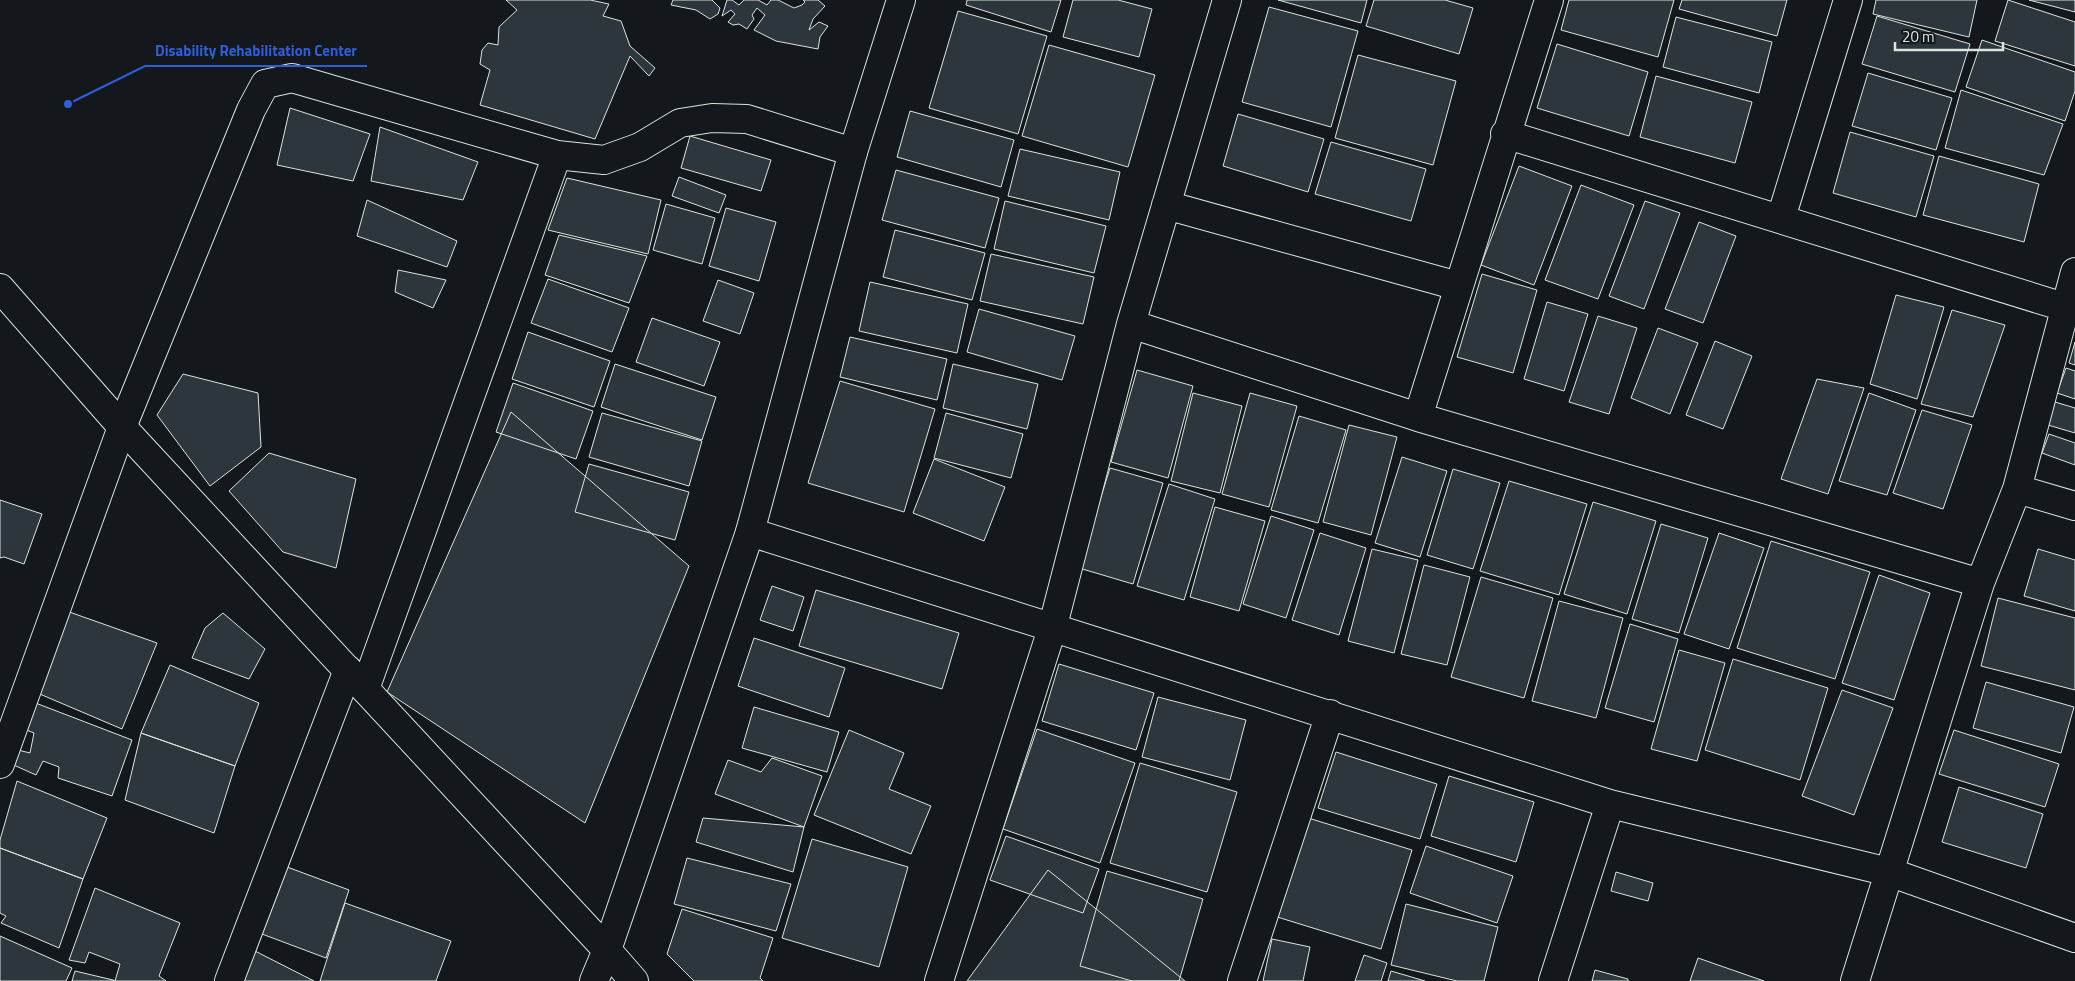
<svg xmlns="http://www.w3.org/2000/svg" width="2075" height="981" font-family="'Titillium Web',sans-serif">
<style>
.building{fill:#2c363c;stroke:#d8e6dc}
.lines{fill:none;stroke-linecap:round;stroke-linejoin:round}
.street-casing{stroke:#d8e6dc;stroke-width:30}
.secondary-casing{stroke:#d8e6dc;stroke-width:30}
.street{stroke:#14181c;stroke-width:28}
.secondary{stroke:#14181c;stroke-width:28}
.leader{fill:none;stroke:#305dd8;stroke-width:2}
.callout-dot{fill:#305dd8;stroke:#14181c;stroke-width:2}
.callout-label{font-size:15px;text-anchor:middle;font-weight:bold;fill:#305dd8;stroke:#14181c;stroke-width:4;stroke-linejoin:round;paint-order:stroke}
</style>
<rect width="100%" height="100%" fill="#14181c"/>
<path class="building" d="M506,0H590L609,4L603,16L621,21L630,46L655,68L649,76L630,56L595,139L480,105L490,70L480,64L482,50L488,43L498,45L499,27L517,10Z
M673,0H712L720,8L718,14L710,19L696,10L671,5Z
M727,0H732L739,5L744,0H758L767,5L771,0H778L794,8L802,5L805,2L803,0H818L825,6L813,19L809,30L819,22L828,26L820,37L818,49L776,41L754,30L765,15L757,8L752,15L754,19L747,29L739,24L733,25L728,22L735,14L731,10L722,16Z
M967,0H1061L1051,32L966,5Z
M1073,0H1118L1152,9L1139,57L1063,37Z
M1278,0H1367L1361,23Z
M1374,0H1445L1473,8L1459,54L1366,26Z
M1569,0H1674L1658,57L1561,30Z
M1682,0H1787L1777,36L1679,9Z
M1876,0H1977L1969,37L1873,14Z
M2008,0L2075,22V66L1995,41Z
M2029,0H2075V12Z
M1269,7L1358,31L1331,127L1242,102Z
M958,11L1047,36L1018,134L929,108Z
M1877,16L1970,44L1955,92L1862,64Z
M1676,17L1772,42L1759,93L1663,67Z
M1982,40L2075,72V91L2065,121L1966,87Z
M1557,44L1648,72L1629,136L1537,108Z
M1049,45L1155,75L1128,167L1022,136Z
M1358,55L1456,81L1433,165L1335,138Z
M1868,73L1952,98L1936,150L1852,126Z
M1656,76L1752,102L1735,163L1640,137Z
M1961,90L2063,124L2044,175L1945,148Z
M290,108L370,134L353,181L277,165Z
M910,111L1014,140L1001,187L897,157Z
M1238,114L1324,139L1308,192L1223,166Z
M380,127L478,162L463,200L371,181Z
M1850,132L1934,156L1916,217L1833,193Z
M690,136L771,160L761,191L681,168Z
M1331,142L1426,169L1411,221L1315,194Z
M1020,149L1120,172L1109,220L1008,196Z
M1939,156L2039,184L2024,242L1923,215Z
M1519,166L1572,186L1534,285L1481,265Z
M896,170L999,198L985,248L882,220Z
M679,177L726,195L719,213L672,196Z
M567,178L661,200L648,254L548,230Z
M1581,185L1634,205L1598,299L1545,280Z
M367,200L457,241L447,267L357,236Z
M1005,201L1106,226L1094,273L994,249Z
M1645,201L1680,213L1644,309L1609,296Z
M666,204L715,218L702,264L653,250Z
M726,208L776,222L759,281L709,266Z
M1699,222L1736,236L1703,323L1665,309Z
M895,230L985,253L972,300L883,277Z
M559,235L647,256L629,303L545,275Z
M991,254L1094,277L1083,324L980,301Z
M398,270L446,280L433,308L395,292Z
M1482,274L1537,290L1513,373L1457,357Z
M548,279L629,308L612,352L531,323Z
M718,280L754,293L740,334L703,321Z
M870,282L968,304L957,353L859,331Z
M1896,295L1944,307L1917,399L1870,384Z
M1547,302L1588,314L1564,391L1524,379Z
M979,309L1075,336L1062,380L967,352Z
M1952,310L2005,325L1973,417L1921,404Z
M1598,316L1637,328L1609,414L1569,402Z
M652,318L720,342L704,386L636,362Z
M1658,328L1698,343L1670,414L1631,398Z
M528,332L610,361L594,407L512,379Z
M850,337L947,359L937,400L840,377Z
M1715,341L1752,356L1723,429L1686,415Z
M2075,342V365L2069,363Z
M615,364L716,397L702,440L601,407Z
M953,364L1038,384L1027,429L943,408Z
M2066,368L2075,371V399L2057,393Z
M1137,370L1193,386L1168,478L1111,462Z
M183,374L258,393L261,447L210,486L157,415Z
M1817,379L1864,388L1828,494L1781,479Z
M840,381L935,409L904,512L808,483Z
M513,383L593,411L576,459L496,432Z
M1193,393L1242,406L1220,493L1171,481Z
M1250,393L1297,406L1269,507L1222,494Z
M1869,393L1916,410L1887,495L1839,481Z
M2055,402L2075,408V433L2048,425Z
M1922,410L1972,425L1943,509L1893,493Z
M511,412L689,566L585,823L387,692Z
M602,413L702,441L689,486L589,457Z
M946,413L1023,434L1011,478L934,458Z
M1299,416L1346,430L1318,523L1271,510Z
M1349,425L1397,437L1371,535L1323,522Z
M2049,434L2075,443V465L2042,453Z
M269,453L356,479L336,568L283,552L229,491Z
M1402,457L1447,471L1420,557L1375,543Z
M934,459L1005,487L984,541L913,513Z
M589,464L689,492L675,540L575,512Z
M1110,468L1163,483L1133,584L1079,568Z
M1453,469L1500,483L1473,569L1427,555Z
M1509,481L1587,504L1559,595L1480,571Z
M1169,484L1215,499L1184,600L1137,586Z
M0,500L42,514L24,564L4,557L0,558Z
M1593,502L1656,521L1627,614L1564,594Z
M1215,507L1265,521L1239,611L1190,597Z
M1271,516L1314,530L1286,618L1243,604Z
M1661,524L1708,538L1679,633L1632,619Z
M1320,533L1366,548L1339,635L1292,620Z
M1719,533L1764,548L1729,649L1684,634Z
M1771,541L1870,572L1835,679L1737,648Z
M1372,549L1418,560L1394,653L1348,641Z
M2038,549L2075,560V611L2024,596Z
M1424,565L1470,577L1447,665L1401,654Z
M1879,575L1930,593L1894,700L1842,683Z
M1481,577L1553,598L1524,698L1451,677Z
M772,586L804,597L793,631L760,620Z
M816,590L959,633L942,689L799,646Z
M1998,598L2075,618V690L1981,666Z
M1559,601L1623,618L1596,718L1532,701Z
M58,608L157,643L122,729L35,692Z
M223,613L265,649L249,679L192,658L205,628Z
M1630,624L1678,639L1654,722L1605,708Z
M754,638L845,668L829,717L738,686Z
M1679,650L1725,663L1697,761L1651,749Z
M1733,659L1828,688L1800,780L1705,750Z
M1059,664L1154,693L1136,750L1042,721Z
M170,665L259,703L235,766L141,733Z
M1986,682L2074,707L2061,753L1973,728Z
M1842,690L1893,708L1854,815L1802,796Z
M1158,697L1246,720L1230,780L1142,757Z
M33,702L132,740L112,796L58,778L59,767L43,761L36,775L7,762L10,748L30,753L34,733L24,729Z
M754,707L839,732L827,772L742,748Z
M1037,729L1135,763L1100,863L1003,829Z
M849,730L904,753L889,789L931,806L911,854L814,815Z
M1954,730L2059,764L2045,807L1939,774Z
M141,733L235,766L214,833L125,800Z
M1336,752L1437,784L1420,839L1318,808Z
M772,758L822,776L804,827L715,794L728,760L761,772Z
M1140,763L1237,792L1207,892L1110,863Z
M1449,776L1534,802L1516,862L1431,836Z
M17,781L107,818L83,879L0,848V840Z
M1959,787L2043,814L2026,868L1942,842Z
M1305,817L1412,850L1381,949L1274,916Z
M703,818L804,827L793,872L696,842Z
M1006,836L1099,869L1083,913L990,880Z
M812,839L908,867L879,967L782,938Z
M1426,846L1513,876L1497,923L1410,893Z
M0,848L83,879L59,948L1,923L6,916L0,913Z
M687,858L791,884L776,931L674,904Z
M279,864L349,890L326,958L254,931Z
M1048,870L1185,981H967Z
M1107,871L1203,899L1179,981H1132L1080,966Z
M1616,872L1653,883L1648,901L1611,891Z
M95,888L180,923L159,976L166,981H115L120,964L89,952L85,963L69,960Z
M345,903L451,941L436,981H320Z
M1406,904L1498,927L1484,981H1457L1391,965Z
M682,909L773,938L760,978L763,981H694L667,954Z
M0,936L72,968L66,981H0Z
M1272,939L1310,947L1303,981H1263Z
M249,948L314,981H237Z
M1364,955L1387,963L1381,981H1355Z
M1698,958L1764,981H1690Z
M1595,970L1628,979V981H1592Z
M75,971L113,980L115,981H72Z
M1391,971L1425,981H1388Z"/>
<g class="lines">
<g class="street-casing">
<path id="street" d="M1505,134L2064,307
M1166,205L1458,286
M1781,218L1848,0
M2075,272L2017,489L2075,506
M1131,324L1418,417L1980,583
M1418,417L1549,0
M750,532L1610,804L1889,872L2075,938
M365,689L557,155
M0,764L122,427L251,110L265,84L292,78L557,155L604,160L640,147L680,123L712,118L747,119L853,152
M229,981L348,670
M939,981L1052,629L1131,324L1227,0
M1242,981L1330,714
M1553,981L1610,804
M1855,981L1980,583L2017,489"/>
</g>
<g class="secondary-casing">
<path id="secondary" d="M0,288L122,427L607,950L594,981
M634,981L607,950L750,532L853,152L901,0"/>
</g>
<use href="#street" class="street"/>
<use href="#secondary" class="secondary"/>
</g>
<path class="leader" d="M68 104L145 66H367"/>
<circle class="callout-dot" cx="68" cy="104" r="5"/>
<g class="callout-label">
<text x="256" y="56">Disability Rehabilitation Center</text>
</g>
<path d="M1895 42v8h108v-8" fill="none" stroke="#d8e6dc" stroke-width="2.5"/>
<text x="1902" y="42" font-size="15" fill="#d8e6dc" stroke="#14181c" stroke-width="4" paint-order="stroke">20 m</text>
</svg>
